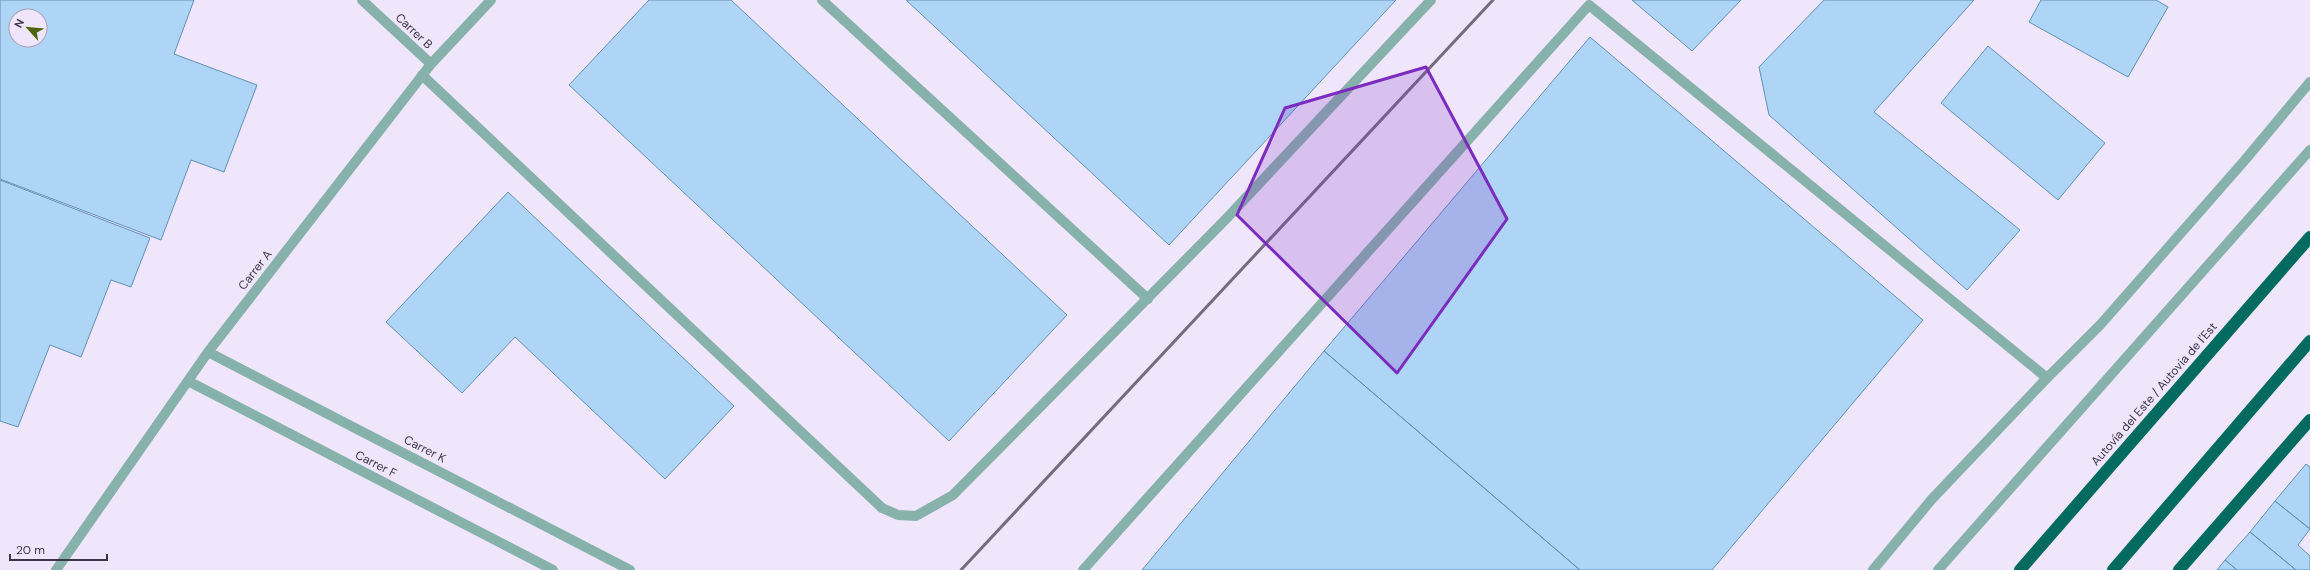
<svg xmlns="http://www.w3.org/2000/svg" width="2310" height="570" font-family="'DM Sans',sans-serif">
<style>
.building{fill:#afd5f6;stroke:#6190b6;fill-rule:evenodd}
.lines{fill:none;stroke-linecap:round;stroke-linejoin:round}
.lane{stroke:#87b2ab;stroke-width:10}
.street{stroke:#87b2ab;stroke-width:10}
.highway{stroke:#026b61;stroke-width:12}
.rail{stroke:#756c81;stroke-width:3}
.marked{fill:#7b2cbf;fill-opacity:0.2;stroke:#7b2cbf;stroke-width:3;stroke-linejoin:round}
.labels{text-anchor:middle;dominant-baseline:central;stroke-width:3.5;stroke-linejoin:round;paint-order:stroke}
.street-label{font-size:12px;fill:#3d3449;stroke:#efe6fc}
</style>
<rect width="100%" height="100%" fill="#efe6fc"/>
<path class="building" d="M0,0H194L174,54L257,85L224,172L191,160L161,240L0,179ZM16,16H40V40H16Z
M649,0H731L1067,315L949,441L569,85Z
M906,0H1396L1169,245Z
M1632,0H1741L1692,51Z
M1824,0H1974L1874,112L2020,230L1967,290L1769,115L1759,67Z
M2041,0H2156L2168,7L2128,77L2029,22Z
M1590,37L1923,320L1712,570H1580L1324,351Z
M1988,46L2105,143L2058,200L1941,103Z
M0,180L150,238L131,287L111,280L81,357L50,345L18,427L0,421Z
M508,192L734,406L665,479L515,337L462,393L386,322Z
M1324,351L1580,570H1142Z
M2306,464L2310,467V529L2275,501Z
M2275,501L2310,529L2298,545L2310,556V570H2296L2250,532Z
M2250,532L2296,570H2237L2225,560Z
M2225,560L2237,570H2217Z"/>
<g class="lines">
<path class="lane" d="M822,0L1148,299
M422,75L882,508L898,515L916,516L953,495L1226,219L1431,0
M1083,570L1589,5L2047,378"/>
<path class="street" d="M362,0L431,64
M208,352L630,570
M188,381L553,570
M56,570L208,352L431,64L491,0
M1873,570L1932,499L2047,378L2101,324L2245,160L2310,82
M1938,570L2310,150"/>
<path class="highway" d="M2020,570L2310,237
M2113,570L2310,341
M2179,570L2310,420"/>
<path class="rail" d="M961,570L1493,0"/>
</g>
<path class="marked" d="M1426,67L1507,219L1397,373L1237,215L1285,108Z"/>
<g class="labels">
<g class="street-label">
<text transform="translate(414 31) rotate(43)">Carrer B</text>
<text transform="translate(255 270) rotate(-52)">Carrer A</text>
<text transform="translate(2154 394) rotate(-49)">Autovía del Este / Autovia de l'Est</text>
<text transform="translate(425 449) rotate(27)">Carrer K</text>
<text transform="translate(376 464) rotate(27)">Carrer F</text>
</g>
</g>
<g transform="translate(28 28) rotate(297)"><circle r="19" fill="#efe6fc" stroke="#a89fb4"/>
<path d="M0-3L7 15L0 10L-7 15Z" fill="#4d6411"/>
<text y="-6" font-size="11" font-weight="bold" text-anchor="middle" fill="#3d3449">N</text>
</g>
<path d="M10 554v6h97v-6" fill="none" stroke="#3d3449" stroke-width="2"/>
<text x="16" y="554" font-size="12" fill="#3d3449" stroke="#efe6fc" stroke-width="3" paint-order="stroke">20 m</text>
</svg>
